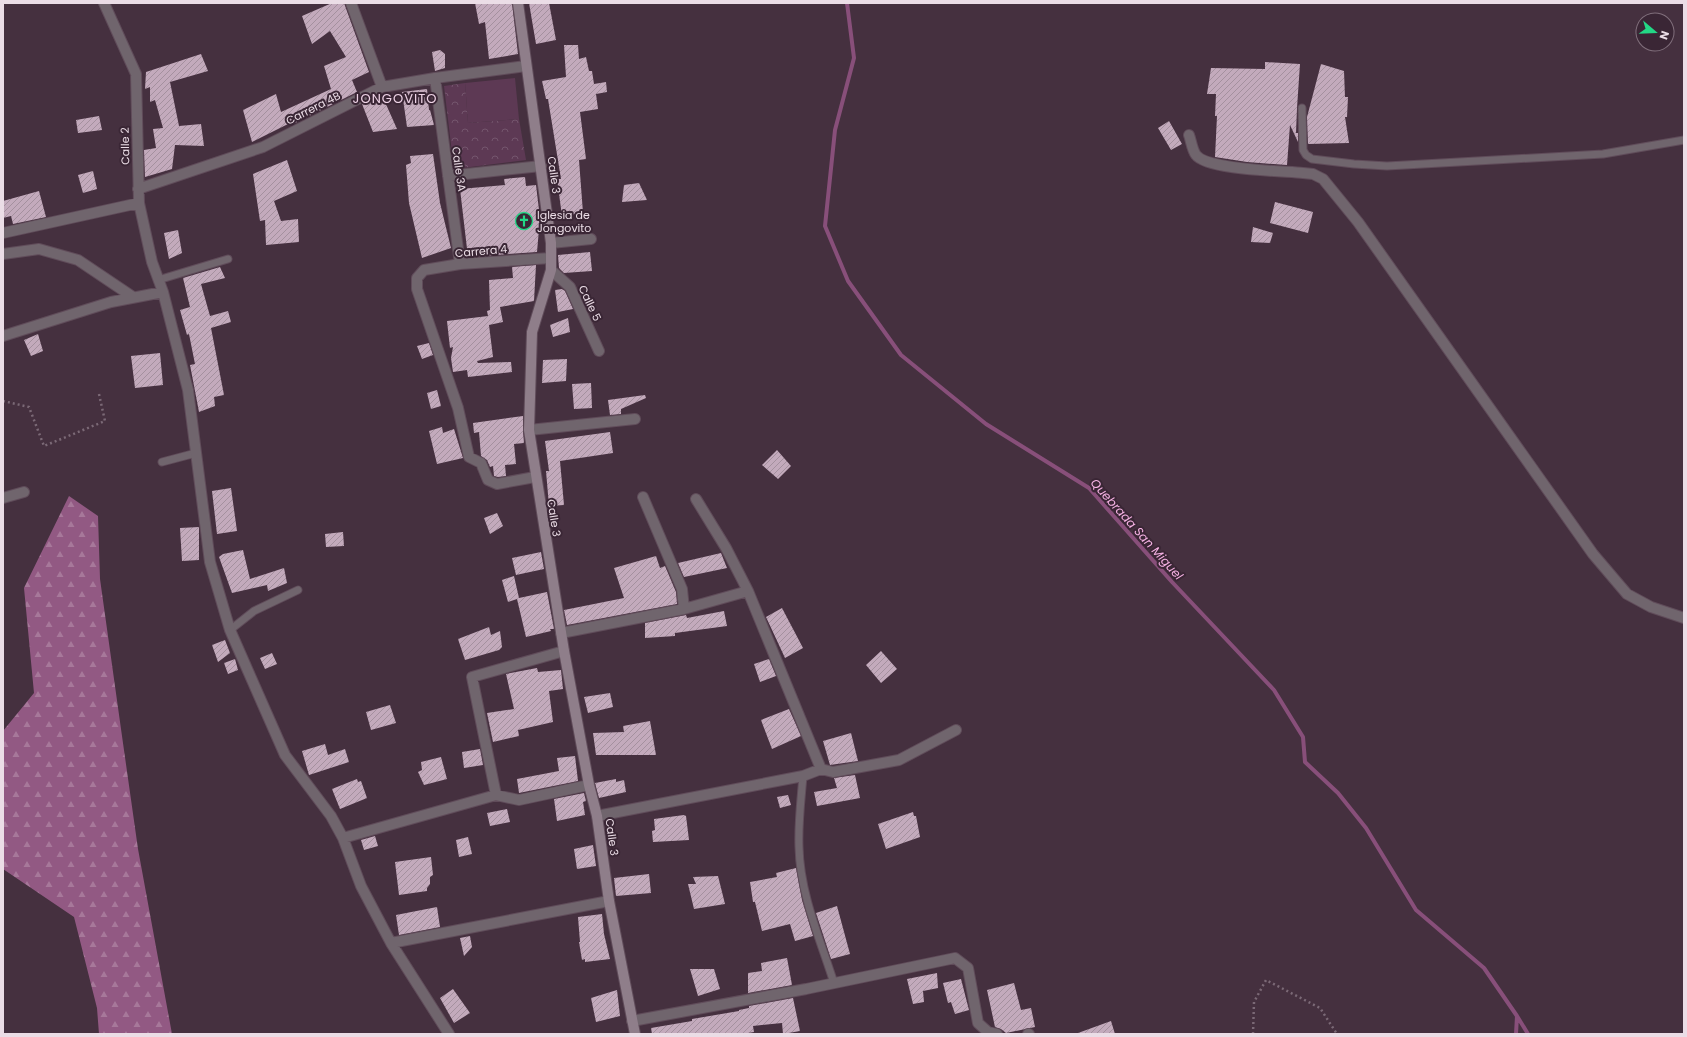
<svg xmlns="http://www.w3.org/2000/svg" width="1687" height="1037" font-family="Poppins,sans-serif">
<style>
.grass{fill:#5d3954}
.forest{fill:url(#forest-firs)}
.park{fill:url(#park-crowns)}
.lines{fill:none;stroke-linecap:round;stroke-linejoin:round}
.stream{stroke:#884f7a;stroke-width:4}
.building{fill:url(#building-hatch)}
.lane-casing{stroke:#604c5a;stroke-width:9}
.street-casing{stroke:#604c5a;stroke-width:12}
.secondary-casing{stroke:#604c5a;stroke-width:12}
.path{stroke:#7b6976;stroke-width:2.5;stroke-dasharray:2 3;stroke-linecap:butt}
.lane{stroke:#70656d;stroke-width:7}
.street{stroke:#70656d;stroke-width:10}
.secondary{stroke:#8f7e8a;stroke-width:10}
.labels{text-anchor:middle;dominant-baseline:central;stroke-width:4;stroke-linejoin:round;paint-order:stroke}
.street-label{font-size:11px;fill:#ebdde6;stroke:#3a2635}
.poi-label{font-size:11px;fill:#ebdde6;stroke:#3a2635;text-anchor:start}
.water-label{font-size:12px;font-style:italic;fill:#f6b2e4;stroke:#3a2635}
.quarter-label{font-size:13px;letter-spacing:1px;fill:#eed3e6;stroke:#3a2635}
</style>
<defs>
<pattern id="forest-firs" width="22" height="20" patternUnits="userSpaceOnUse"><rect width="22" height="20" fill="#925983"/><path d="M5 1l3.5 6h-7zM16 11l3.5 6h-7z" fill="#a7789a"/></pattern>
<pattern id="park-crowns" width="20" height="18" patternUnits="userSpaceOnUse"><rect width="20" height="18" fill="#5d3954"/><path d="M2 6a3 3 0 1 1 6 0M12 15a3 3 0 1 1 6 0" fill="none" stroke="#74556d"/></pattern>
<pattern id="building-hatch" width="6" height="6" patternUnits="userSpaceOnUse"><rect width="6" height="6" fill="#c3aabc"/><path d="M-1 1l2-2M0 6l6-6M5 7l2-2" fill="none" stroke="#a4909e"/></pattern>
</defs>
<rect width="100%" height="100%" fill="#45303f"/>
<path class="grass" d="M515,78L519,119L468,123L465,83Z"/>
<path class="forest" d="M69,496L98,516L100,579L121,729L138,849L172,1034H99L97,1008L74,917L3,869V731L34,693L24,588Z"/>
<path class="park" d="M465,83L468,123L519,119L526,160L454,169L444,86Z"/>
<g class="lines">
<path class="stream" d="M847,3L854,58L835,130L825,226L848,281L901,355L986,424L1089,488L1172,582L1274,690L1303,737L1305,762L1338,793L1366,828L1416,910L1484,968L1517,1016L1528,1034
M1516,1034L1517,1016"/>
</g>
<path class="building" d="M332,3H344L369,72L352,80L357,92L293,124L292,122L252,142L243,110L276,94L281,112L331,89L324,66L346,57L330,31L312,44L302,16Z
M475,3H512L518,54L489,59L485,22L479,24Z
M529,3H549L556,40L536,44Z
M564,45H578L579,59L586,57L589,71H592L594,84L606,82L607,92L596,94L598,109L580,112L586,159L579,160L583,213L562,216L557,179H561L548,99H546L542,81L566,77Z
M440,50L445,54V68L435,71L432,52Z
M201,54L208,71L170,82L179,126L201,124L204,146L175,145L172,169L145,177L144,150L156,148L153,129L163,128L155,100L150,102V87L145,89L146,72Z
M1265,62L1300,64L1297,108L1296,133H1298V142L1290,125L1287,165L1247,162L1215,157L1217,116H1215L1216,94H1207L1211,68L1265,69Z
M1321,64L1344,71L1345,97H1348L1347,117H1345L1349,143L1308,144L1307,117Z
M427,89L429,110H430L434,125L407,127L402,92Z
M371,100L385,102L397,129L373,132L362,104Z
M99,116L102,130L78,133L76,120Z
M1169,121L1182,144L1171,150L1158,128Z
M433,154L440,203L451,248L422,258L409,203L406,165L411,163L410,156Z
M287,160L297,191L274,201L281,221L298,219L299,242L266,245L265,220L260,221L253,174Z
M93,171L97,189L83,193L78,175Z
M525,177L526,186L536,185L540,218L537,252L468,257L460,189L505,185L504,179Z
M639,183L647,200L622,202L624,185Z
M39,191L46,217L13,224L11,216L3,218V201Z
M1275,202L1313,212L1308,233L1270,223Z
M1253,227L1273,233L1270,243L1251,242Z
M178,230L182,253L169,259L164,233Z
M590,252L592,271L564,273L559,268L558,255Z
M536,265L534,301L500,307L503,322L489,325L493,357L477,361L478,363L511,362L512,372L468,377L467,370L453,372L451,358L453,347L450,348L447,321L488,316L487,311L490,310L489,280L513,278L512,267Z
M220,267L225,278L201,284L210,316L228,311L231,322L211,328L224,395L214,397L215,406L199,412L190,365L195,364L189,334L187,335L180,310L190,307L183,278Z
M562,289L565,291L573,309L558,312L555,290Z
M568,318L570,332L553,337L550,325Z
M38,334L43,351L31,356L24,340Z
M429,343L433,355L422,359L417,346Z
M160,353L163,385L135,388L131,356Z
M567,359L566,381L542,383L543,360Z
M591,383L592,408L574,409L572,384Z
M437,390L441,406L431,409L427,393Z
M645,395L646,398L621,409V414L610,415L608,400Z
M523,416V431L524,443L514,444L516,464L505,465L506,476L498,477L494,476L493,466L490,467L487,460L481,456L479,432L474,433L473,423Z
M442,427L443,433L454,429L463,458L437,464L429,431Z
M610,432L613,453L560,461L564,505L549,506L546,471H549L545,441Z
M777,450L791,466L778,479L762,465Z
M231,488L237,531L217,534L212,491Z
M497,513L503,526L490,534L484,518Z
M199,527V560L182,561L180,528Z
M343,532L344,546L326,547L325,534Z
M243,550L250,579L284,568L287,583L268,591L267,585L232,593L219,557L223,554Z
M541,552L544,569L516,575L512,558Z
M721,553L727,568L684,577L678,563Z
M656,556L660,568L665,566L676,592L677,604L567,625L564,610L624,598L614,568Z
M514,576L519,598L547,592L554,629H550L551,631L526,637L517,599L508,602L502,580Z
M782,608L803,648L785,658L766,617Z
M724,611L727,626L675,633V636L645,638V623L686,615L687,618Z
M489,627L491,635L500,631L502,647L499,650L465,660L458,639Z
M225,640L230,653L218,662L212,645Z
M881,651L897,669L881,683L866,665Z
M272,653L277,664L265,669L260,658Z
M235,659L238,670L228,674L224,663Z
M769,659L776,676L760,682L754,664Z
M537,668L538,672L561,670L563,689L549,691L553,722L518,730L519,736L493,742L487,713L514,709L506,674Z
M610,693L613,707L588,713L584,697Z
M390,705L396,723L371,730L366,712Z
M789,709L801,736L772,749L761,720Z
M650,721L656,755H596L593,733L624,732L623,726Z
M851,733L858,761L830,765L823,741Z
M325,744L328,755L345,749L349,762L309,775L302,751Z
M480,749L483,765L464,768L462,752Z
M575,756L578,781L519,793L517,779L559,771L557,758Z
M441,757L447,779L424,785L418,772L422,770L421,762Z
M855,775L860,798L817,806L814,792L837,788L834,778Z
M357,779L358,782L361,781L367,798L340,809L332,789Z
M616,779V782L624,780L626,792L599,798L595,783Z
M584,793L586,801L583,802L585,815L557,821L554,799Z
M788,795L791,805L780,808L777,797Z
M507,809L510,822L490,826L487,813Z
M913,812L914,816H916L920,837L886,849L878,824Z
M684,815L686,816L689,840L653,842L652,831L655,830L654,819Z
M375,836L378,846L364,850L361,840Z
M468,837L472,854L459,857L456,840Z
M593,845L596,866L577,869L574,849Z
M431,857L433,875L430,877V884L427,888V891L399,895L395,862Z
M796,868L802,900L813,936L795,941L790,924L762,931L755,902H753L750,882L777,877L776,873Z
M649,874L651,893L616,896L614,878Z
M718,876L725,904L694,909L688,884H696L693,877Z
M837,906L850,954L831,959L816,913Z
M437,907L440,927L399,935L396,915Z
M602,914L604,934L610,959L585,962V959L582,960L579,942H580L578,917Z
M470,936L472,947L464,956L460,938Z
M787,958L792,985L748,993V973L762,971L761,963Z
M690,969H714L720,989L698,996Z
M937,973L938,988L923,991L924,1002L913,1004L907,979Z
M961,979L969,1010L955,1014L951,1002L948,1003L943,983Z
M1014,983L1021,1010L1031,1008L1035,1027L1006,1033L1001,1029L995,1027L987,990Z
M453,989L470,1013L454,1023L440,998Z
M617,990L620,1016L596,1022L591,998Z
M793,998L800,1031L783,1034L782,1023L753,1026L754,1032L742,1034H652L651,1028L692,1021V1019L739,1011V1010L749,1008V1006Z
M1111,1021L1115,1034H1078V1033Z"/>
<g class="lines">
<g class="lane-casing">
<path id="lane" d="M1302,108L1303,150L1306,155L1312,159L1354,164L1387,166L1603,154L1684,140
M158,280L228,259
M162,462L196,453
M230,630L254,611L298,590
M803,776C801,800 798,824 799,847C800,894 820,939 834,983"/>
</g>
<g class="street-casing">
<path id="street" d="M104,3L136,74L139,203L152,262L163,292L188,390L210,562L230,630L285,755L331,816L343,838L361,886L391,943L449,1034
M351,3L382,87
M435,78L460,264
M1189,135C1191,140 1192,150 1196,155C1207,170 1283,171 1303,173L1313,174L1323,179L1358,222L1593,554L1627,594L1651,607L1684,618
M448,176L541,166
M138,189L263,147L382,87L435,78L526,66
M3,233L139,203
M551,243L591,239
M3,254L39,249L78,260L133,297
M551,270L570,287L599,351
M3,336L111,302L163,292
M529,430L635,419
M535,477L497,484L488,480L481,463L469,457L458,408L417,289V278L424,270L460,264L551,258
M643,497L682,589L684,609
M3,498L24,492
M696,499L726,548L748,591L821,769
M561,633L684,609L748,591
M496,795L472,677L564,651
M597,816L803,776L821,769L833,772L899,760L956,730
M343,838L496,795L519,800L589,785
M391,943L609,901
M632,1021L806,989L955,958L968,968L978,1023L988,1032L997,1034
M1028,1034H1029"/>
</g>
<g class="secondary-casing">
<path id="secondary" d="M518,3L551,243V270L532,332L529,430L564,651L589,785L597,816L609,901L635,1034"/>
</g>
<path class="path" d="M3,401L29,407L44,446L105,421L99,394
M1253,1034L1254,1002L1266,980L1320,1008L1337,1034"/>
<use href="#lane" class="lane"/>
<use href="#street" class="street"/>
<use href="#secondary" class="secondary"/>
</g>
<defs>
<g id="church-ring" transform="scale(0.9)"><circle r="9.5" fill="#3a2635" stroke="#23d886" stroke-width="1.5"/><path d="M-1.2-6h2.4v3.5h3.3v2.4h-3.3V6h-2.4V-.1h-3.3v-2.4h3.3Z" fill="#23d886"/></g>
</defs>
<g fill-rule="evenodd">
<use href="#church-ring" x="524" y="221"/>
</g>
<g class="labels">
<g class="street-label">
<text transform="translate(313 108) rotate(-27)">Carrera 4B</text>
<text transform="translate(125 146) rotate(-91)">Calle 2</text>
<text transform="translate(459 169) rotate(82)">Calle 3A</text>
<text transform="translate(554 175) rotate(82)">Calle 3</text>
<text transform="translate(481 251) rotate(-5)">Carrera 4</text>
<text transform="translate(590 303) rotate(65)">Calle 5</text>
<text transform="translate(554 518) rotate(81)">Calle 3</text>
<text transform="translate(612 837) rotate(82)">Calle 3</text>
</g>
<g class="poi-label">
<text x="537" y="215">Iglesia de<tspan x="537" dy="13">Jongovito</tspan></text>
</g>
<g class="water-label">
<text transform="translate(1137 529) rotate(48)">Quebrada San Miguel</text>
</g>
<g class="quarter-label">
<text x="395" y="98">JONGOVITO</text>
</g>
</g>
<rect width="1687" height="1037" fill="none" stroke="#ebdde6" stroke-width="8"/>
<g transform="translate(1655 32) rotate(109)"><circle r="19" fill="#3a2635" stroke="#816f7c"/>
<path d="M0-3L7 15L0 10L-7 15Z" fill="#23d886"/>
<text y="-6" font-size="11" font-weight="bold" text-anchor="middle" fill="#ebdde6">N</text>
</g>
</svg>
